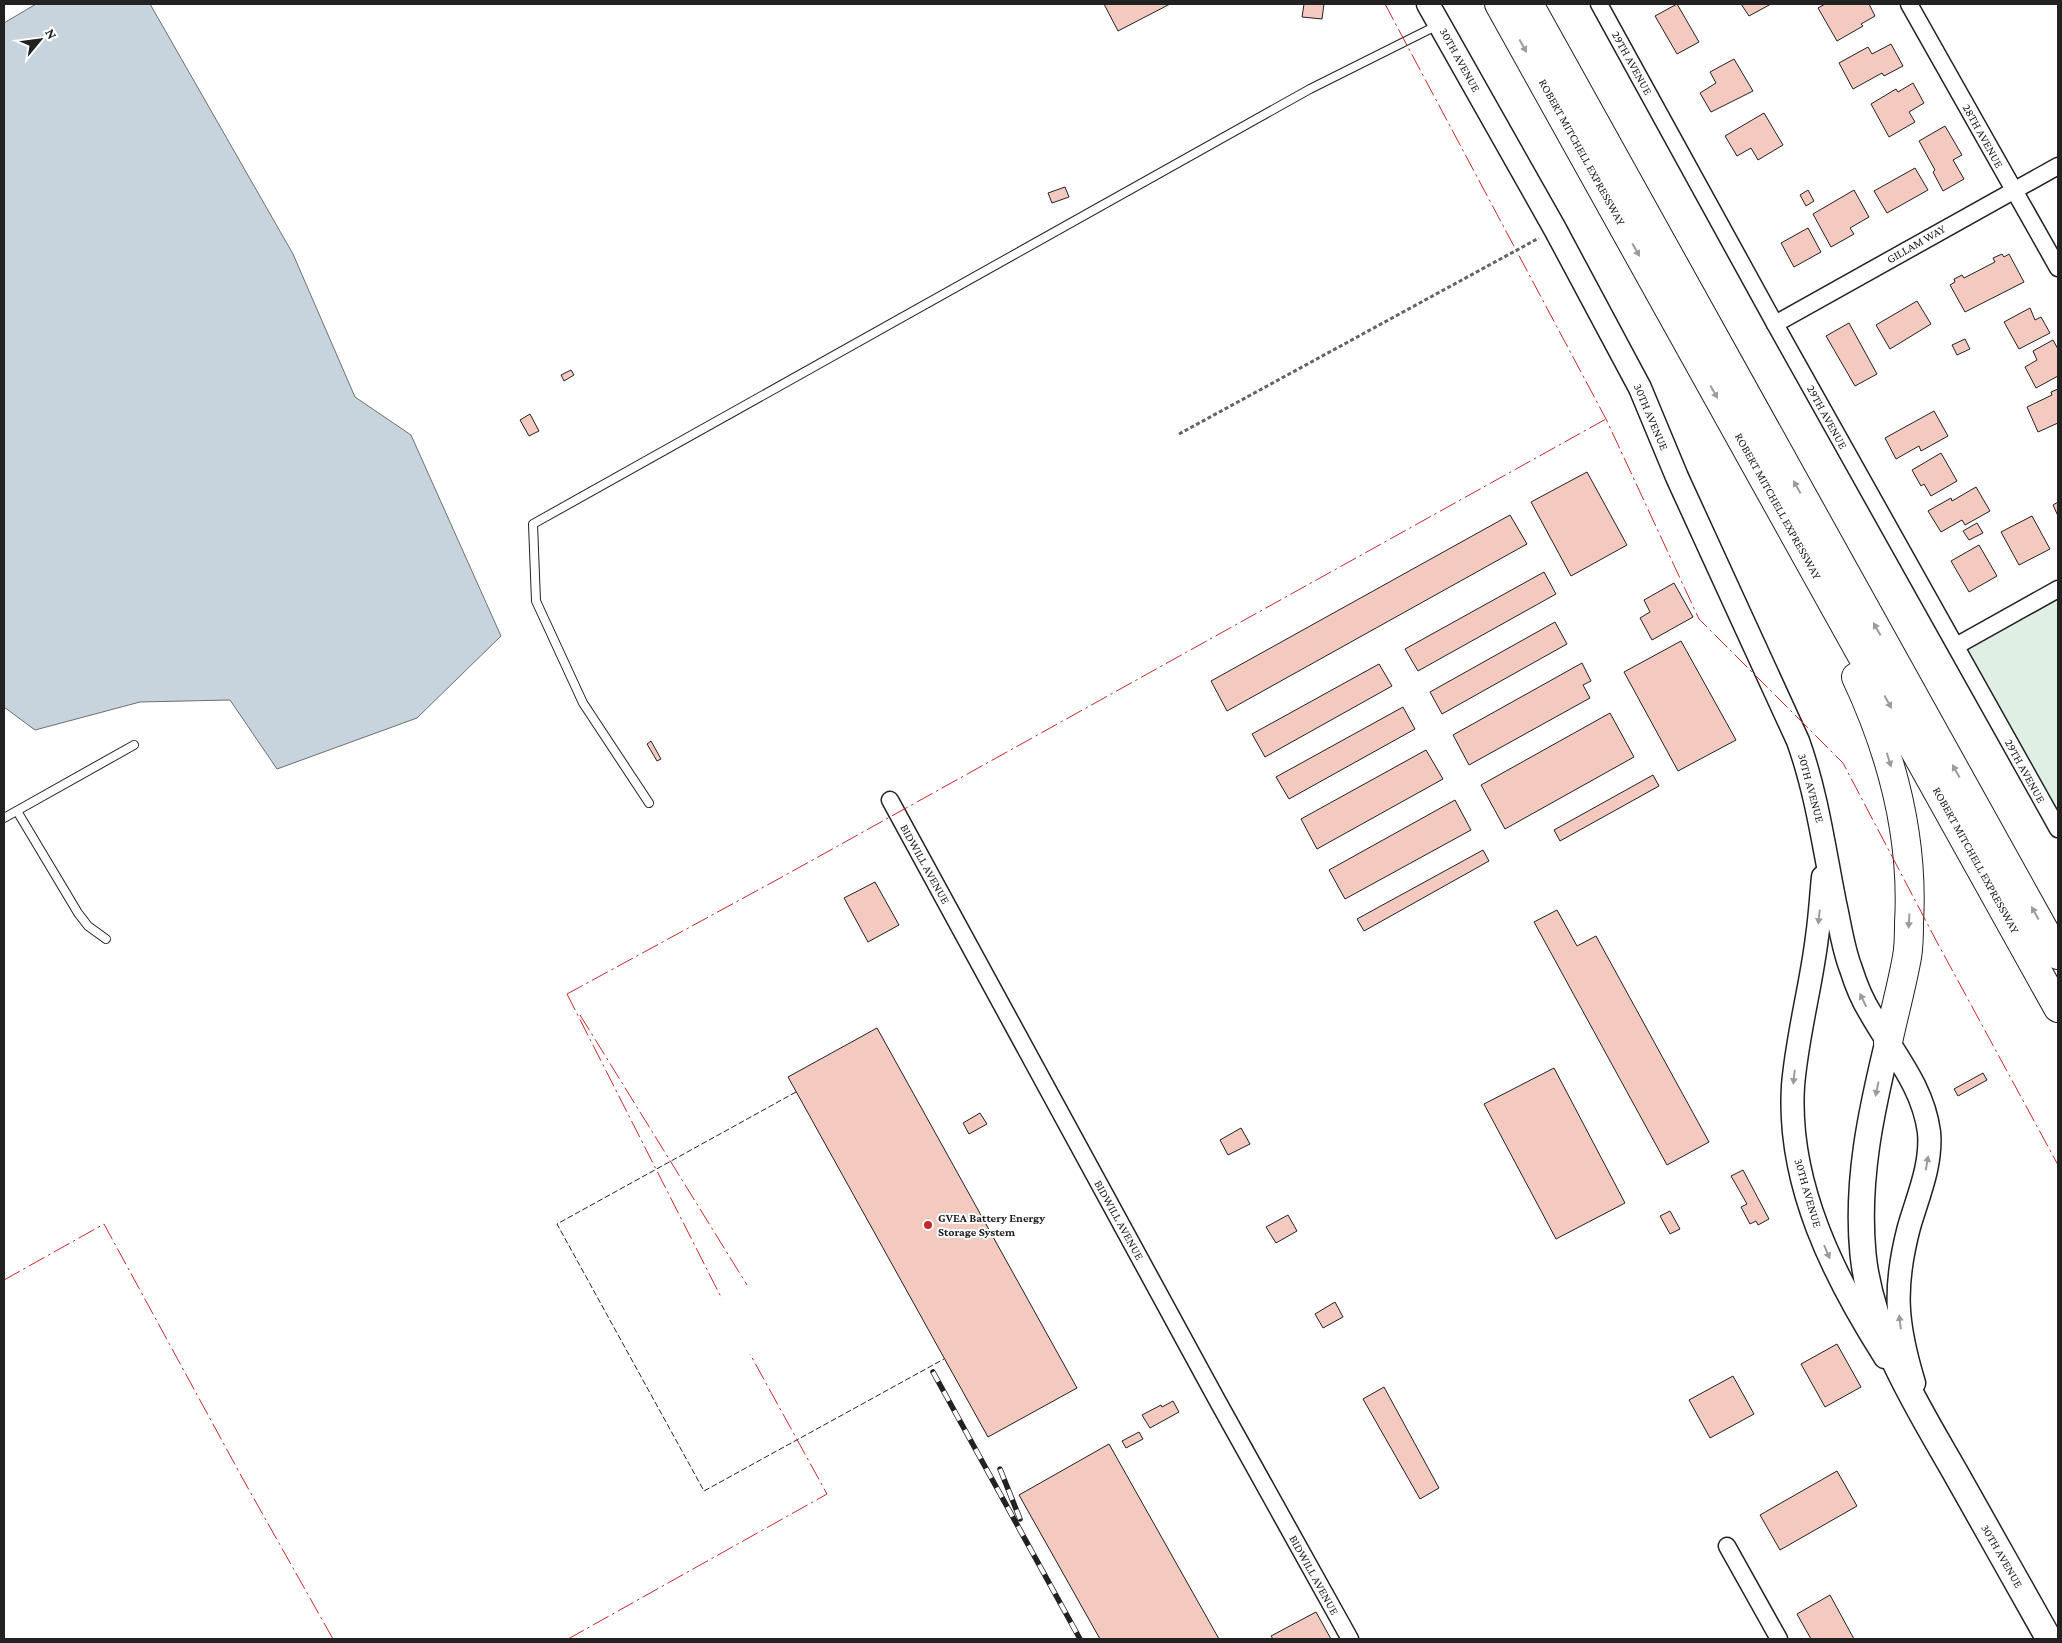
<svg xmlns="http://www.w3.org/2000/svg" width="2062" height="1643" font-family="'Crimson Pro',serif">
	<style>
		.green { fill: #e0efe3; stroke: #6f6f6f }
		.water { fill: #c7d3dd; stroke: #6f6f6f }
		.building { fill: #f3c9c0; stroke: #222 }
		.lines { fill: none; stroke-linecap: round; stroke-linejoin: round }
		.service-casing { stroke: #222; stroke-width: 10 }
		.minor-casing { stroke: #222; stroke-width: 19 }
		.secondary-casing { stroke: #222; stroke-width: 25 }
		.primary-casing { stroke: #222; stroke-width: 28 }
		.trunk-casing { stroke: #222; stroke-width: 30 }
		.path { stroke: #646464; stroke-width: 3; stroke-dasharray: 4 2.5; stroke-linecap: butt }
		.service { stroke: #fff; stroke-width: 8 }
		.minor { stroke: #fff; stroke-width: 16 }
		.secondary { stroke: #fff; stroke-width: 22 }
		.primary { stroke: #fff; stroke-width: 25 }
		.trunk { stroke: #fff; stroke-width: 28 }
		.rail-casing { stroke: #222; stroke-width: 5.5 }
		.rail { stroke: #fff; stroke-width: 4; stroke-dasharray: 11; stroke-linecap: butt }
		.fence { stroke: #222; stroke-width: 1; stroke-dasharray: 6 2.5; stroke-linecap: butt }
		.power { stroke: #c62828; stroke-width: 1; stroke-dasharray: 18 4 2.5 4; stroke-linecap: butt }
		.oneway { fill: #9c9c9c }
		.poi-dot { fill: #c62828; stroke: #fff; stroke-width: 2 }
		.labels { text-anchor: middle; stroke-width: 4; stroke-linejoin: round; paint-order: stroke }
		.street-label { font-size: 12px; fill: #222; stroke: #fff }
		.poi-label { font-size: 12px; font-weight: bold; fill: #222; stroke: #fff; text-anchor: start }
	</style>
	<rect width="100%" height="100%" fill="#fff"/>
	<path class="green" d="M 2058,589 L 2058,829 L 1956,646 Z"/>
	<path class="water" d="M 36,4 L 150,4 L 293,254 L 355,397 L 411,435 L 501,636 L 417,718 L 277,769 L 230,700 L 140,702 L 35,730 L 4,707 L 4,23 Z"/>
	<g class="building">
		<path d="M 1104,4 L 1170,4 L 1118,31 Z"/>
		<path d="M 1304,4 L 1324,4 L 1322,19 L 1302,17 Z"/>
		<path d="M 1677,4 L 1699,42 L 1677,54 L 1655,16 Z"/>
		<path d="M 1741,4 L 1771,4 L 1749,16 Z"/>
		<path d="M 1825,4 L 1869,4 L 1875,16 L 1861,24 L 1863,26 L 1837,41 L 1818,8 Z"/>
		<path d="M 1891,44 L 1903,66 L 1884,76 L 1882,73 L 1853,89 L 1839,63 L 1868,47 L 1872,54 Z"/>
		<path d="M 1734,59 L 1753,91 L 1711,112 L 1700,93 L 1716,83 L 1710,72 Z"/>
		<path d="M 1913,83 L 1924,103 L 1909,112 L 1915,122 L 1889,137 L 1871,104 L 1896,89 L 1898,92 Z"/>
		<path d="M 1764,113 L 1783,145 L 1758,160 L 1751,148 L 1737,156 L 1725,136 Z"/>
		<path d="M 1945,126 L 1962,155 L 1953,160 L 1964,179 L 1943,191 L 1933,172 L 1935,170 L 1919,141 Z"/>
		<path d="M 1915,168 L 1928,190 L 1887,213 L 1874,191 Z"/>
		<path d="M 1065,187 L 1069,197 L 1052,203 L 1048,193 Z"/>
		<path d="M 1808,190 L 1814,201 L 1806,206 L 1800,195 Z"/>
		<path d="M 1854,190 L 1869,217 L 1850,228 L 1854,234 L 1831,247 L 1813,214 Z"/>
		<path d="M 1808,228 L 1821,252 L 1794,267 L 1781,243 Z"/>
		<path d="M 2002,254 L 2004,257 L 2009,254 L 2024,282 L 1965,312 L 1950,285 L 1955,282 L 1954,279 L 1962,275 L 1964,278 L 1995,262 L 1993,258 Z"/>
		<path d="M 1917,301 L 1931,324 L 1890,349 L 1876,325 Z"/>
		<path d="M 2030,308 L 2035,320 L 2041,317 L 2050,333 L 2019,349 L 2004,322 Z"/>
		<path d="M 1849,323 L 1877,374 L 1855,386 L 1826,336 Z"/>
		<path d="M 1965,339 L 1970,349 L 1957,355 L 1952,345 Z"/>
		<path d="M 2053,340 L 2058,349 L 2058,376 L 2036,388 L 2025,367 L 2037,360 L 2033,351 Z"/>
		<path d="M 571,370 L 574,375 L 564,381 L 561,375 Z"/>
		<path d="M 2058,389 L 2058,423 L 2038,432 L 2027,407 L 2052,395 L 2051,392 Z"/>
		<path d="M 1934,411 L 1948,436 L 1921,451 L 1919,446 L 1896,459 L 1885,438 Z"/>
		<path d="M 530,414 L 539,431 L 529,436 L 520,420 Z"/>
		<path d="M 1941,453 L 1957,481 L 1931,496 L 1924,484 L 1921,486 L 1912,470 Z"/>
		<path d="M 1587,472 L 1627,545 L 1571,576 L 1531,502 Z"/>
		<path d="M 1976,487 L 1990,511 L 1965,525 L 1962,520 L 1941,532 L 1928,511 L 1951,498 L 1952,501 Z"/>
		<path d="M 2058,502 L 2058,516 L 2053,505 Z"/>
		<path d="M 1510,515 L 1527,544 L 1227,711 L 1211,681 Z"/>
		<path d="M 2032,516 L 2050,549 L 2019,565 L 2001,532 Z"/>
		<path d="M 1977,523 L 1983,533 L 1969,540 L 1963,531 Z"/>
		<path d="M 1979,545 L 1997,576 L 1969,592 L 1951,561 Z"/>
		<path d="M 1544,572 L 1556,594 L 1418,671 L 1405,649 Z"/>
		<path d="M 1674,583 L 1693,617 L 1652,640 L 1640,618 L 1650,612 L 1644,600 Z"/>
		<path d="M 1555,622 L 1567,644 L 1442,714 L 1430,692 Z"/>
		<path d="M 1681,641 L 1736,740 L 1678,771 L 1624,672 Z"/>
		<path d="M 1582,663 L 1591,681 L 1583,685 L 1590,698 L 1469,765 L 1453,735 Z"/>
		<path d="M 1379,664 L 1392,686 L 1265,757 L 1252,734 Z"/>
		<path d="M 1403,707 L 1415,729 L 1289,799 L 1276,777 Z"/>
		<path d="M 1610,713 L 1634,757 L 1505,829 L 1481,785 Z"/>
		<path d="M 651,741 L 661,759 L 657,761 L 647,744 Z"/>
		<path d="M 1426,750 L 1443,779 L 1317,849 L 1301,819 Z"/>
		<path d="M 1653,775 L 1659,786 L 1560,841 L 1554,830 Z"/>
		<path d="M 1455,800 L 1471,830 L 1345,899 L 1329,870 Z"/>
		<path d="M 1483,850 L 1489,861 L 1364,931 L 1357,919 Z"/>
		<path d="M 875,882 L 899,925 L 868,942 L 844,898 Z"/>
		<path d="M 1557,910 L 1577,946 L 1596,936 L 1709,1142 L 1667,1165 L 1534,922 Z"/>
		<path d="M 877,1028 L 1077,1388 L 988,1437 L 788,1077 Z"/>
		<path d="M 1554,1068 L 1625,1203 L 1556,1239 L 1484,1104 Z"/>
		<path d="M 1983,1073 L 1987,1080 L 1958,1096 L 1954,1089 Z"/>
		<path d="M 980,1113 L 987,1124 L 969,1134 L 963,1123 Z"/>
		<path d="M 1241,1128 L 1250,1144 L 1228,1155 L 1220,1140 Z"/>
		<path d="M 1743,1170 L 1769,1219 L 1758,1225 L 1756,1221 L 1750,1224 L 1741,1207 L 1747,1204 L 1731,1176 Z"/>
		<path d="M 1670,1211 L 1680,1229 L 1670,1234 L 1660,1216 Z"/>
		<path d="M 1288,1215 L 1297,1231 L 1276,1243 L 1266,1227 Z"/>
		<path d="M 1335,1302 L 1343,1317 L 1323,1328 L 1315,1314 Z"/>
		<path d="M 1837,1344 L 1861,1387 L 1825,1407 L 1801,1364 Z"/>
		<path d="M 1733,1376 L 1754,1414 L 1710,1438 L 1689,1400 Z"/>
		<path d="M 1384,1387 L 1439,1488 L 1420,1499 L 1363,1399 Z"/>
		<path d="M 1173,1401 L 1179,1412 L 1150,1428 L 1142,1415 L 1161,1405 L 1162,1407 Z"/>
		<path d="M 1139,1432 L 1143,1439 L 1126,1448 L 1122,1441 Z"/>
		<path d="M 1109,1444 L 1219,1639 L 1100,1639 L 1019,1495 Z"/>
		<path d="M 1837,1471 L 1857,1506 L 1780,1550 L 1760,1515 Z"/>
		<path d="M 1830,1595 L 1854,1639 L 1811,1639 L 1797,1614 Z"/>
		<path d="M 1316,1612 L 1331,1639 L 1273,1639 L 1271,1636 Z"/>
	</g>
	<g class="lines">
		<defs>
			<g id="service">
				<path d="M 649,803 L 583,703 L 536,601 L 533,524 L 1310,89 L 1438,25"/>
				<path d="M 17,811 L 78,913 L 88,926 L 106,939"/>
				<path d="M 4,818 L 134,745"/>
			</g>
			<g id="minor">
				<path d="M 1599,4 L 1775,324 L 2058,829"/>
				<path d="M 1909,4 L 2058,268"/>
				<path d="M 1775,324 L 2058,166"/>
				<path d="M 1956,646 L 2058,589"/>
				<path d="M 890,800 L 1217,1400 L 1350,1639"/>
				<path d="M 1727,1546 L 1779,1639"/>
			</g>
			<g id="secondary">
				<path d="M 1428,4 L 1555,229 L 1640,388 L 1677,477 L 1798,741 C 1817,794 1824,848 1835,903 C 1840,925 1843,949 1851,969 C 1856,985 1862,1000 1871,1014 C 1893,1053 1923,1086 1929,1132 C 1932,1165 1918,1196 1909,1227 C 1893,1288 1896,1324 1914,1383"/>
				<path d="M 1823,877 C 1821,897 1820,917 1817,937 C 1811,987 1797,1036 1793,1086 C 1787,1184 1834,1277 1885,1357"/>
			</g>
			<path id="primary" d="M 1888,1042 C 1871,1112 1856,1181 1863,1254 C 1871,1333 1916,1404 1955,1472 C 1986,1528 2018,1583 2049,1639"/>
			<g id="trunk">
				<path d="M 1499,4 L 2058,1008"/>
				<path d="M 1529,4 L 2058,955"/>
				<path d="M 1856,677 C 1892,754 1914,837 1909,923 C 1909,934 1909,946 1907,957 C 1902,985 1894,1014 1888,1042"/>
			</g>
		</defs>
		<use href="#service" class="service-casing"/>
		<use href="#minor" class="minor-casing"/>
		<use href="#secondary" class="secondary-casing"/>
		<use href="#primary" class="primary-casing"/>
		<use href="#trunk" class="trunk-casing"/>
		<path class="path" d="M 1179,434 L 1539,238"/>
		<use href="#service" class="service"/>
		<use href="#minor" class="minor"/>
		<use href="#secondary" class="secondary"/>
		<use href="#primary" class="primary"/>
		<use href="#trunk" class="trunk"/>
		<defs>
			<g id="rail">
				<path d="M 933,1372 L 1080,1639"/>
				<path d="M 1000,1469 L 1020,1519"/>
			</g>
		</defs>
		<use href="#rail" class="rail-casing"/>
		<use href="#rail" class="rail"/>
		<path class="fence" d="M 796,1092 L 557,1224 L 704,1491 L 944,1359"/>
		<g class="power">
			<path d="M 1385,4 L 1606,419 L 1699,619 L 1843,763 L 1938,944 L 2058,1165"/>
			<path d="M 567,994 L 782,877 L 1606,419"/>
			<path d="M 567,994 L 722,1299"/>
			<path d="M 580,1015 L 747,1285"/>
			<path d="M 4,1280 L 104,1224 L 244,1481 L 333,1639"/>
			<path d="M 568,1639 L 827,1494 L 750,1354"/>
		</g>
	</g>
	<defs><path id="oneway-solid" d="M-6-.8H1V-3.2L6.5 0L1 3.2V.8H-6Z" transform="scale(1.25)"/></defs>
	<g class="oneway">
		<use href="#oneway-solid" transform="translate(1523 46) rotate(61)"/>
		<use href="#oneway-solid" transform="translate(1636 250) rotate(61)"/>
		<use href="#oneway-solid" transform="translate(1714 392) rotate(61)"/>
		<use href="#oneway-solid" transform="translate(1797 487) rotate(-119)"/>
		<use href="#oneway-solid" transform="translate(1877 629) rotate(-119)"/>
		<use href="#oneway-solid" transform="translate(1888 702) rotate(61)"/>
		<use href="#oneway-solid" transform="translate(1889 760) rotate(73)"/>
		<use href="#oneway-solid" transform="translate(1956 771) rotate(-119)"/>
		<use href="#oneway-solid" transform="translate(2035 913) rotate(-119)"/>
		<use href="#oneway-solid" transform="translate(1819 917) rotate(96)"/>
		<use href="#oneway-solid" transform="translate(1909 921) rotate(93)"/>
		<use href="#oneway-solid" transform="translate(1863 1000) rotate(-116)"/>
		<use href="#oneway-solid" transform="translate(1794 1077) rotate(96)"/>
		<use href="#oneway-solid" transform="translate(1877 1089) rotate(102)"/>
		<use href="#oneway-solid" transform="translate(1927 1163) rotate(-80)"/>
		<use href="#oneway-solid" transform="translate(1827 1252) rotate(67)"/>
		<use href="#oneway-solid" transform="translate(1900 1322) rotate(-97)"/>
	</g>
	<circle class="poi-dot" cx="928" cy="1225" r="5"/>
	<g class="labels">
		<g class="street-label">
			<text transform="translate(1460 60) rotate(61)" y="4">30TH AVENUE</text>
			<text transform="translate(1632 63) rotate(61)" y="4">29TH AVENUE</text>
			<text transform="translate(1983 136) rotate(61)" y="4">28TH AVENUE</text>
			<text transform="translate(1582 152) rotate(61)" y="4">ROBERT MITCHELL EXPRESSWAY</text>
			<text transform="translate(1916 244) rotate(-30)" y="4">GILLAM WAY</text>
			<text transform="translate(1651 417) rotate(67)" y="4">30TH AVENUE</text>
			<text transform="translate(1827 417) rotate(61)" y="4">29TH AVENUE</text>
			<text transform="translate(1778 506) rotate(61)" y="4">ROBERT MITCHELL EXPRESSWAY</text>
			<text transform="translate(2025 771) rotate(61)" y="4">29TH AVENUE</text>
			<text transform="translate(1811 788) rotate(75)" y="4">30TH AVENUE</text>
			<text transform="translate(1976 860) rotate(61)" y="4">ROBERT MITCHELL EXPRESSWAY</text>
			<text transform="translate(925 864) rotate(61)" y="4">BIDWILL AVENUE</text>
			<text transform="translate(1808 1193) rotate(74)" y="4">30TH AVENUE</text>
			<text transform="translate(1119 1220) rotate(61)" y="4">BIDWILL AVENUE</text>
			<text transform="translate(2002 1556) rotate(60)" y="4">30TH AVENUE</text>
			<text transform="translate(1314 1575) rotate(61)" y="4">BIDWILL AVENUE</text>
		</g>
		<g class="poi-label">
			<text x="938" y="1222">GVEA Battery Energy<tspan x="938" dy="14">Storage System</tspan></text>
		</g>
	</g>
	<rect width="2062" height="1643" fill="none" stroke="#222222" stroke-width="10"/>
	<g transform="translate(40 40) rotate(61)" stroke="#ffffff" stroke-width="4" paint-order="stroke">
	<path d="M0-4L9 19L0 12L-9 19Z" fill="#222222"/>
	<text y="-8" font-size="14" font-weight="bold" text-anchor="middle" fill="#222222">N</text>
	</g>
</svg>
